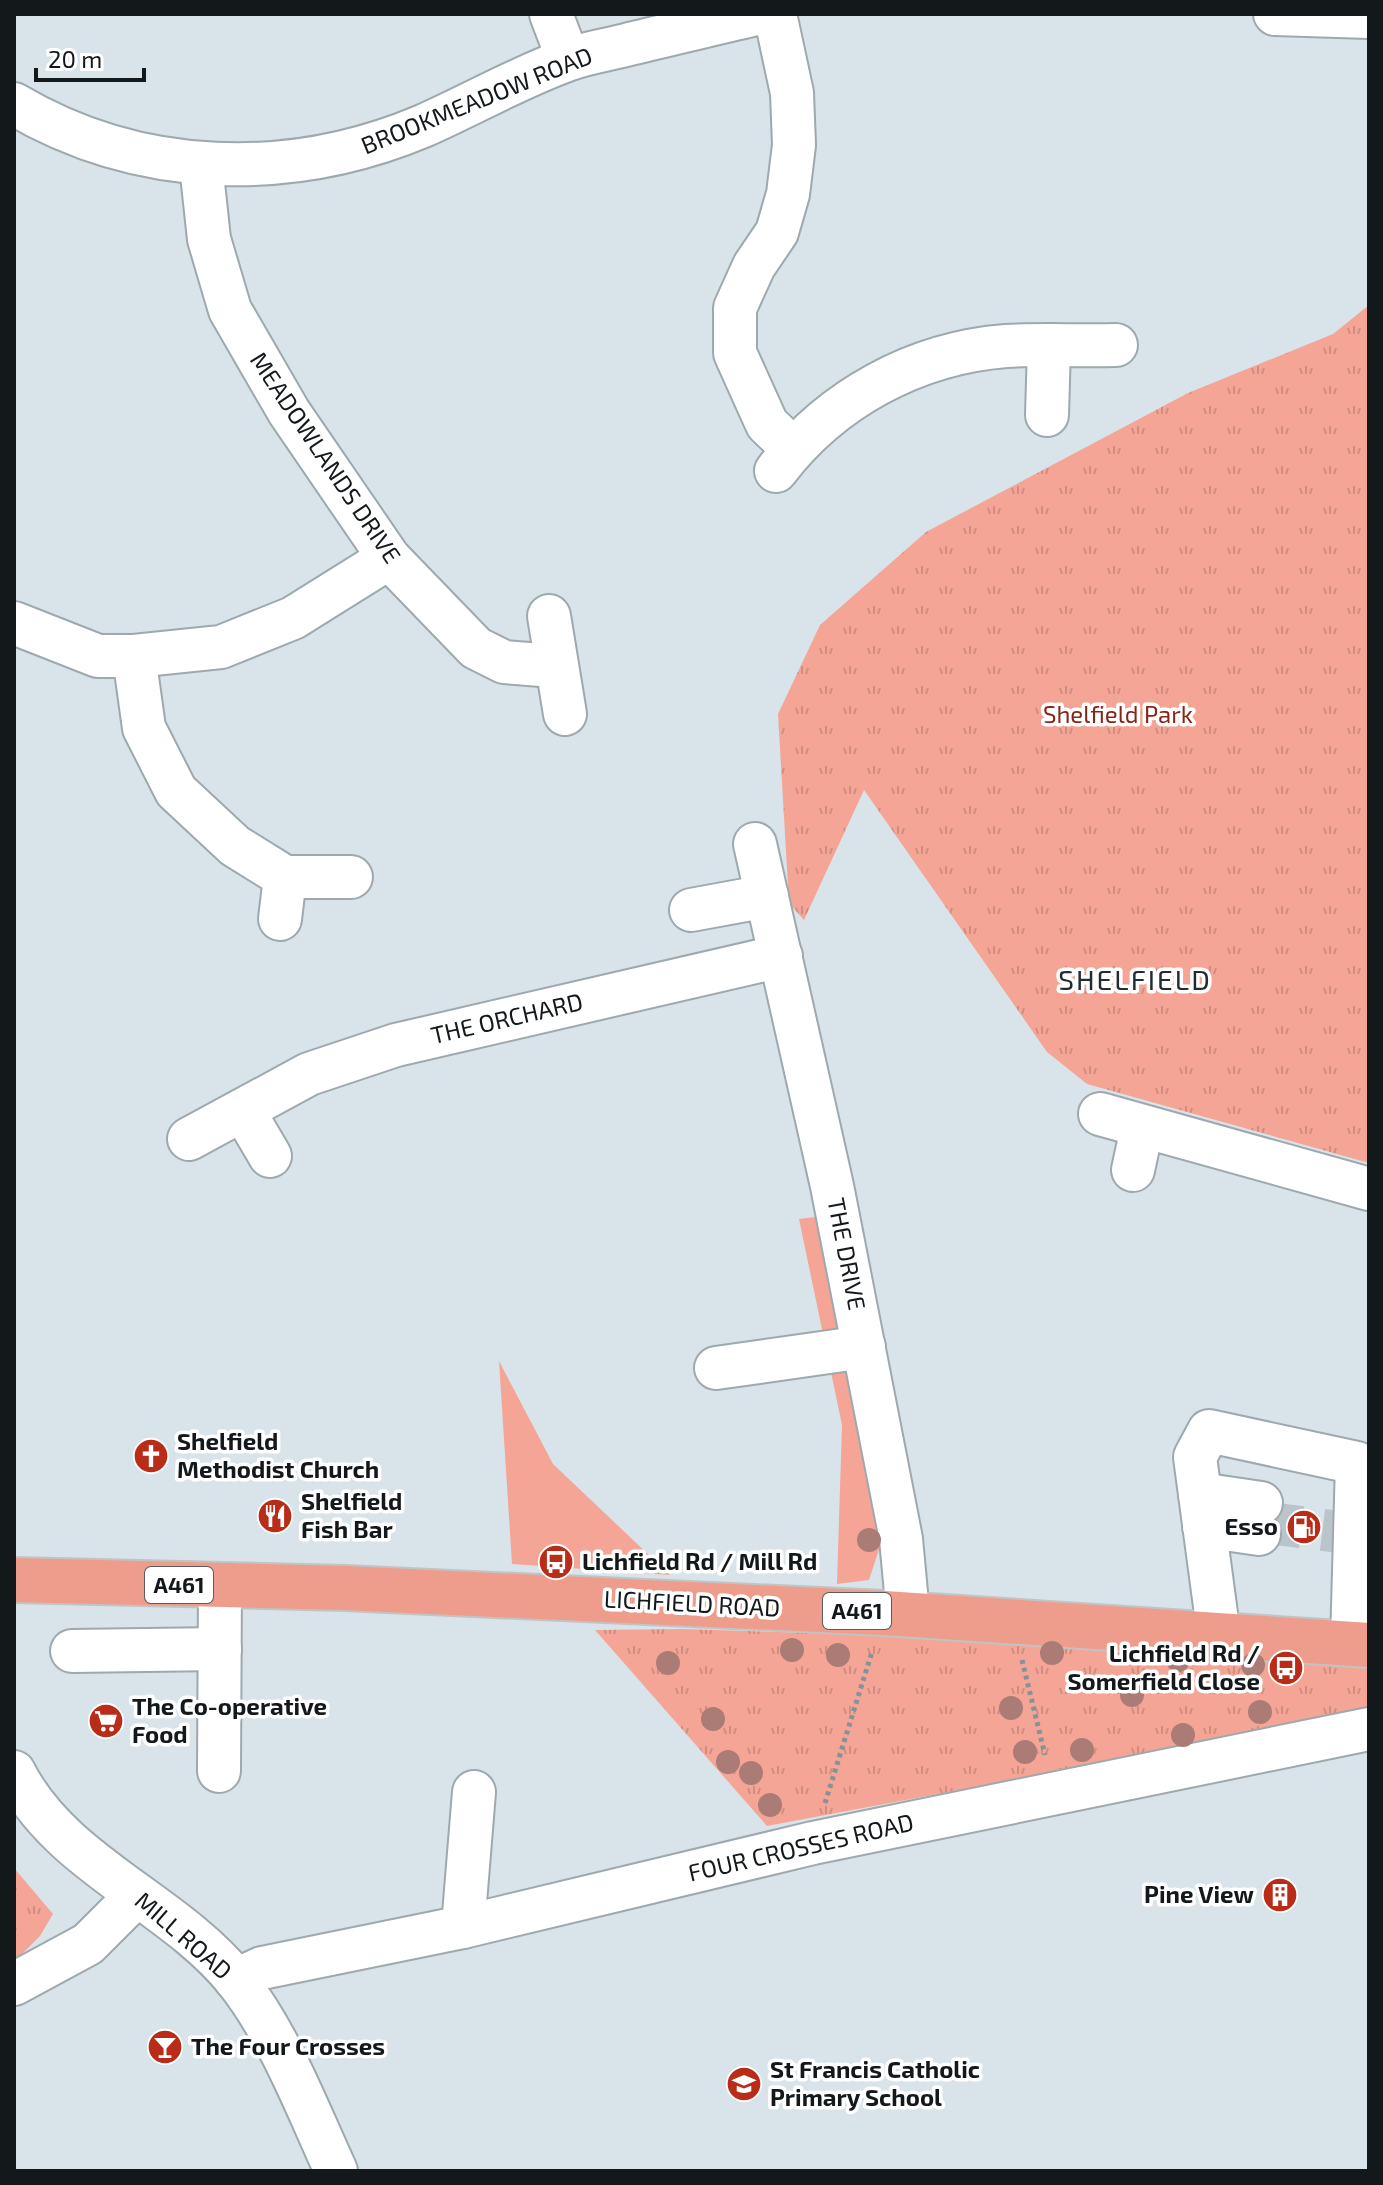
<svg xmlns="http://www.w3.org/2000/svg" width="1383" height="2185" font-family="'Exo 2',sans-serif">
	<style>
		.green { fill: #f4a595 }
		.park { fill: url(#park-tufts) }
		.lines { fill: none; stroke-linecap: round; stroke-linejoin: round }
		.minor-tunnel { stroke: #bac5cb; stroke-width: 42; stroke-dasharray: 42 21; stroke-linecap: butt }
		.minor-casing { stroke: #9ea9ae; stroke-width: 46 }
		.highway-casing { stroke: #c2c3c3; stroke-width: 48 }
		.path { stroke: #889195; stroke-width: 5; stroke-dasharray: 4 4; stroke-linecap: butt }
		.minor { stroke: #fff; stroke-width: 42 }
		.highway { stroke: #ee9d8d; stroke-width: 44 }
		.tree { fill: #ab7b76 }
		.labels { text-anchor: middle; stroke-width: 7; stroke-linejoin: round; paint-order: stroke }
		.shield { fill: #fff; stroke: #5a5d5f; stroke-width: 2 }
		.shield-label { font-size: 22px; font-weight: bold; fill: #13181a }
		.street-label { font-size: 24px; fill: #13181a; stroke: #fff }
		.park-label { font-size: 24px; fill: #872517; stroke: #fff }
		.poi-label { font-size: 24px; font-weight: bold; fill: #13181a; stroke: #fff; text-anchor: start }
		.quarter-label { font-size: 28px; letter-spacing: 2px; fill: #232c30; stroke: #fff }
	</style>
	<defs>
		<pattern id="park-tufts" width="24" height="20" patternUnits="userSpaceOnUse" patternTransform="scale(2)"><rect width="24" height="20" fill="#f4a595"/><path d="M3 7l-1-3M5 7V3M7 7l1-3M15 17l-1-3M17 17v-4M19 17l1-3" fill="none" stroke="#d08d80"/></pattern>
	</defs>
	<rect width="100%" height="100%" fill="#d8e4ea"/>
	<g class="green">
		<path d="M 823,1216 L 884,1534 L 869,1580 L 837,1584 L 842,1425 L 799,1219 Z"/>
		<path d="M 499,1361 L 553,1464 L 670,1575 L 512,1564 Z"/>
	</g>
	<g class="park">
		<path d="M 1369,305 L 1369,1163 L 1087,1084 L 1047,1052 L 864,790 L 804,920 L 789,903 L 778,714 L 820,625 L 926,532 L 1188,393 L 1333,334 Z"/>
		<path d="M 682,1629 L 1369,1650 L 1369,1713 L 767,1826 L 595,1630 Z"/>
		<path d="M 14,1868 L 53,1914 L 40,1936 L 14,1962 Z"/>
	</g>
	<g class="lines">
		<path class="minor-tunnel" d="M 1260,1522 L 1348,1533"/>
		<defs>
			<g id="minor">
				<path d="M 551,14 L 568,59"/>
				<path d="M 775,14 L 792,93 L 794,145 L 788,194 L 777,232 L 754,266 L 735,308 L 735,353 L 767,424 L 793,449"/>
				<path d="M 1275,14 L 1369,17"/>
				<path d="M 14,104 C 139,178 290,182 423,126 C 471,105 517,78 567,60 C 585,53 606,50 626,45 C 669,35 712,24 756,14"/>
				<path d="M 201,165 L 209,239 L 230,310 L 289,412 L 389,558 L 476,648 L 504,662 L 554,666"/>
				<path d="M 1047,415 L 1049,347"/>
				<path d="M 776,471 C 831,399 915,353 1006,346 C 1042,344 1079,346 1116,345"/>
				<path d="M 549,616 L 565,714"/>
				<path d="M 14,623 L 98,656 L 134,656 L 221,647 L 293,618 L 389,558"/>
				<path d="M 134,656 L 144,728 L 176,791 L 235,846 L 285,877 L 351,877"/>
				<path d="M 755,844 L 832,1186 L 901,1539 L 908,1614"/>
				<path d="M 691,910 L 767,896"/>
				<path d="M 280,919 L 285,877"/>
				<path d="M 243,1110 L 270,1156"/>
				<path d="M 1100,1114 L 1369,1189"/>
				<path d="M 189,1139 L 309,1074 L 396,1045 L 781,956"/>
				<path d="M 1133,1170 L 1142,1128"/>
				<path d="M 716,1368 L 864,1347"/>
				<path d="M 1200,1494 L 1261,1503"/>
				<path d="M 1204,1526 L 1259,1534"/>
				<path d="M 1219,1636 L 1195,1457 L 1209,1431 L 1357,1463 L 1352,1643"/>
				<path d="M 72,1651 L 220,1649"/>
				<path d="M 219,1771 L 220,1586"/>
				<path d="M 14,1772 C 61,1865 174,1902 237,1981 C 280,2036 307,2108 336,2171"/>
				<path d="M 463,1927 L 474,1792"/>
				<path d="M 236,1980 L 262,1968 L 463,1927 L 813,1843 L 1369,1729"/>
				<path d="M 14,1984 L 88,1944 L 137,1895"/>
			</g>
			<path id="highway" d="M 14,1580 L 345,1588 L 884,1613 L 1369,1645"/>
		</defs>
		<use href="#minor" class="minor-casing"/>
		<use href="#highway" class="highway-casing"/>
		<g class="path">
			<path d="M 1022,1660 L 1045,1755"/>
			<path d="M 825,1803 L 872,1652"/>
		</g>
		<use href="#minor" class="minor"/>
		<use href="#highway" class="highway"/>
	</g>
	<g class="tree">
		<circle cx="869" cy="1540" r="12"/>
		<circle cx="792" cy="1650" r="12"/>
		<circle cx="1052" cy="1653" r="12"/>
		<circle cx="838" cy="1655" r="12"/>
		<circle cx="1178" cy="1660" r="12"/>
		<circle cx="668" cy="1663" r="12"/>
		<circle cx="1253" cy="1665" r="12"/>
		<circle cx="1132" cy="1695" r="12"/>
		<circle cx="1011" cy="1708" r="12"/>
		<circle cx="1260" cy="1712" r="12"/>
		<circle cx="713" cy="1719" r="12"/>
		<circle cx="1183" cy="1735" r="12"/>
		<circle cx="1082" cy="1750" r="12"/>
		<circle cx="1025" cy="1752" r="12"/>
		<circle cx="728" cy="1762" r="12"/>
		<circle cx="751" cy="1773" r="12"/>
		<circle cx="770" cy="1805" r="12"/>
	</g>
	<defs>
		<symbol id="church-disc" viewBox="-11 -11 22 22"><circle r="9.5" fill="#b92c18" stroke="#fff"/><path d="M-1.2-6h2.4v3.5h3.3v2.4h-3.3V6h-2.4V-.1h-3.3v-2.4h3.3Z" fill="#fff"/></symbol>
		<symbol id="restaurant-disc" viewBox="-11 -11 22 22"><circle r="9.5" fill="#b92c18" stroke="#fff"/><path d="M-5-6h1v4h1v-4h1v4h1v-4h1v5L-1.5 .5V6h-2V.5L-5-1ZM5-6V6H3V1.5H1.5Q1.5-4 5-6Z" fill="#fff"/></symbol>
		<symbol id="fuel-disc" viewBox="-11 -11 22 22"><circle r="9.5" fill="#b92c18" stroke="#fff"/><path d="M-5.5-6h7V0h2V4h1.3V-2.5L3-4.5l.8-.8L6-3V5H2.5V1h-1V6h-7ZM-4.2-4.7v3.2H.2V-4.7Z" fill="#fff"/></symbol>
		<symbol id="bus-disc" viewBox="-11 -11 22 22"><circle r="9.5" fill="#b92c18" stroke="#fff"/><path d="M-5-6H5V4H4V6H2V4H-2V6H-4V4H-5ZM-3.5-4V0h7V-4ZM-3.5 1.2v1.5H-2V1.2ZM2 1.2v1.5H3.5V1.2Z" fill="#fff"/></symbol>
		<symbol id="supermarket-disc" viewBox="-11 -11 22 22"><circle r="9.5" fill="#b92c18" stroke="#fff"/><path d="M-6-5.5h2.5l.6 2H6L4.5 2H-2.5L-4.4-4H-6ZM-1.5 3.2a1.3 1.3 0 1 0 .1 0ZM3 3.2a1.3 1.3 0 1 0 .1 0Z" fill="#fff"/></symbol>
		<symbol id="building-disc" viewBox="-11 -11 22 22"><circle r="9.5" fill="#b92c18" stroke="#fff"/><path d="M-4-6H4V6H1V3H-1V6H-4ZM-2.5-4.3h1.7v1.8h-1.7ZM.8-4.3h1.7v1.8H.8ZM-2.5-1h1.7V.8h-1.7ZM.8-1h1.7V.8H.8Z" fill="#fff"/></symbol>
		<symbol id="bar-disc" viewBox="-11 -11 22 22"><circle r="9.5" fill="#b92c18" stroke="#fff"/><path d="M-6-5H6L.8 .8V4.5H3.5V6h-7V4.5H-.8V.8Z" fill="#fff"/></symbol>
		<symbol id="school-disc" viewBox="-11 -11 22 22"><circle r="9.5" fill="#b92c18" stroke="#fff"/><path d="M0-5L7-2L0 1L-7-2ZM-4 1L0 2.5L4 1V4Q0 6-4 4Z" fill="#fff"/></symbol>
	</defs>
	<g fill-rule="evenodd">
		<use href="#church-disc" x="131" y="1436" width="40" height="40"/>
		<use href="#restaurant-disc" x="255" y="1496" width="40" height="40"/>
		<use href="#fuel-disc" x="1284" y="1507" width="40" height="40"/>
		<use href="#bus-disc" x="536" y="1542" width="40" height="40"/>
		<use href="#bus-disc" x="1266" y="1648" width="40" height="40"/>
		<use href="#supermarket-disc" x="86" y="1701" width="40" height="40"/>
		<use href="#building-disc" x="1260" y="1875" width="40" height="40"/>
		<use href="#bar-disc" x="145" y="2027" width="40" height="40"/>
		<use href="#school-disc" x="724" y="2064" width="40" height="40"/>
	</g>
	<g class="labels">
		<g class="shield">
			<rect x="145" y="1567" width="68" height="36" rx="6"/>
			<rect x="823" y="1593" width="68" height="36" rx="6"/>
		</g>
		<g class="shield-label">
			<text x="179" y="1593">A461</text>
			<text x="857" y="1619">A461</text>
		</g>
		<g class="street-label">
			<text transform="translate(477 101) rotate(-22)" y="8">BROOKMEADOW ROAD</text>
			<text transform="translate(325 458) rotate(56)" y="8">MEADOWLANDS DRIVE</text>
			<text transform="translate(507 1019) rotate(-13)" y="8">THE ORCHARD</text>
			<text transform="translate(846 1254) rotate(79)" y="8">THE DRIVE</text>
			<text transform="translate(692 1604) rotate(3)" y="8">LICHFIELD ROAD</text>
			<text transform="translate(801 1848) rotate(-13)" y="8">FOUR CROSSES ROAD</text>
			<text transform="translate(183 1936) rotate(41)" y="8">MILL ROAD</text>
		</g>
		<g class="park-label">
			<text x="1118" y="723">Shelfield Park</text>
		</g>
		<g class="poi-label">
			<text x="177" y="1450">Shelfield<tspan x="177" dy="28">Methodist Church</tspan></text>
			<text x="301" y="1510">Shelfield<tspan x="301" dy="28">Fish Bar</tspan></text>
			<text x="1278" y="1535" text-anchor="end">Esso</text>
			<text x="582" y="1570">Lichfield Rd / Mill Rd</text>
			<text x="1260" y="1662" text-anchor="end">Lichfield Rd /<tspan x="1260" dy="28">Somerfield Close</tspan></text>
			<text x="132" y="1715">The Co-operative<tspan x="132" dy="28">Food</tspan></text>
			<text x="1254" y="1903" text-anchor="end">Pine View</text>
			<text x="191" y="2055">The Four Crosses</text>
			<text x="770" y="2078">St Francis Catholic<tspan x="770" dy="28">Primary School</tspan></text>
		</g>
		<g class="quarter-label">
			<text x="1135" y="990">SHELFIELD</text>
		</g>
	</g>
	<rect width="1383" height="2185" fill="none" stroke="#13181a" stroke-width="32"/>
	<path d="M36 68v12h108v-12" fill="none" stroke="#13181a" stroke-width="4"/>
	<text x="48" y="68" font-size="24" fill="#13181a" stroke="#ffffff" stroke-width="6" paint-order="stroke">20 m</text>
</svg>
